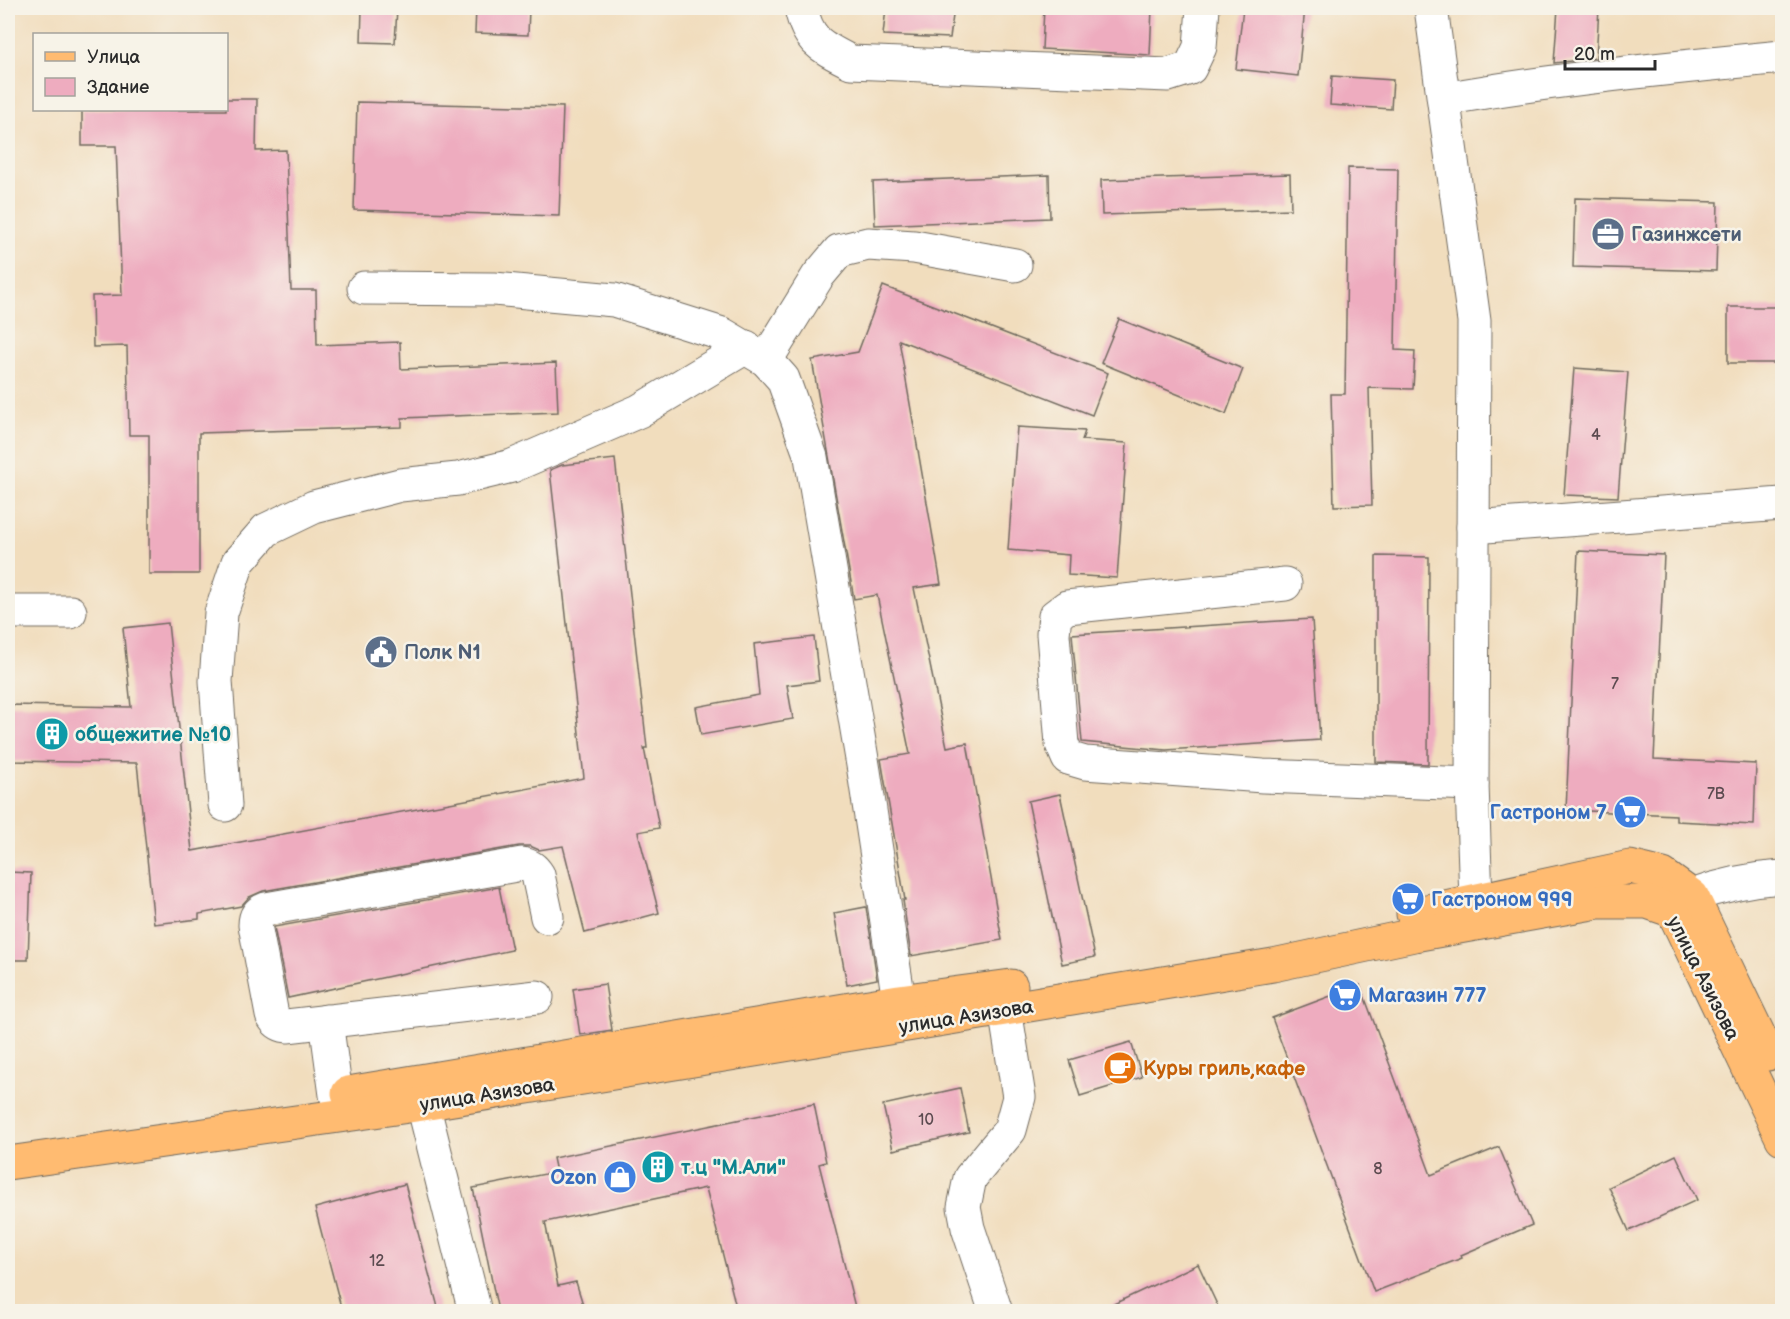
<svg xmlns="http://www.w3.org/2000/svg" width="1790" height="1319" font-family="'Balsamiq Sans',sans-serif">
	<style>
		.building { fill: #eeacbf }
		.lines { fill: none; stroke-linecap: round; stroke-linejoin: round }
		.minor-casing { stroke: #70695e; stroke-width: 35 }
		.major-casing { stroke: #70695e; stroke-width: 35 }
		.minor { stroke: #fff; stroke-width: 33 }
		.major { stroke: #ffbb71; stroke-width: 33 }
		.labels { text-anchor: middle; stroke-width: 5; stroke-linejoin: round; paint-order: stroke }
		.number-label { font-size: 16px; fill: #5c4b50 }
		.service-label { font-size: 20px; font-weight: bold; fill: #4e5e75; stroke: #f7f3e8; text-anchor: start }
		.culture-label { font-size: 20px; font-weight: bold; fill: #0d838f; stroke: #f7f3e8; text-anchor: start }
		.shop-label { font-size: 20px; font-weight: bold; fill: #366cbe; stroke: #f7f3e8; text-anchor: end }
		.street-label { font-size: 20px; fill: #2b2b2b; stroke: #f7f3e8 }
		.food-label { font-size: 20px; font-weight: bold; fill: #c56008; stroke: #f7f3e8; text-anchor: start }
	</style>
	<rect width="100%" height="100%" fill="#f7f3e8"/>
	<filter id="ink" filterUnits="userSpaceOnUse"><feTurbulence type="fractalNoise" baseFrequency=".0167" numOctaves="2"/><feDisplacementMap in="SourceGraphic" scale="12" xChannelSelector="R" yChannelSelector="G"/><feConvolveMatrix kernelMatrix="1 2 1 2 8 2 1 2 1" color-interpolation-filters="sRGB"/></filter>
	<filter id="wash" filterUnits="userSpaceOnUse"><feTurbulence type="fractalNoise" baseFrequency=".008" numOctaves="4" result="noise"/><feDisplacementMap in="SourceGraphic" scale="24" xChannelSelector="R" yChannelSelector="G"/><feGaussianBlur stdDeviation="1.35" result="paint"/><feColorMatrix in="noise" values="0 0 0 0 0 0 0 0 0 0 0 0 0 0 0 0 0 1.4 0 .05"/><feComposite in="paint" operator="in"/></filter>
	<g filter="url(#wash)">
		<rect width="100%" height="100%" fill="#f1ddbd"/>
		<g id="blocks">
			<g class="building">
				<path d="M 362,8 L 397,8 L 395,43 L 361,42 Z"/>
				<path d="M 476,8 L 529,8 L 528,35 L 475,33 Z"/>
				<path d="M 886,8 L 954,8 L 950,38 L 883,35 Z"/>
				<path d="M 1044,8 L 1152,8 L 1150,55 L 1042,49 Z"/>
				<path d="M 1243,8 L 1305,8 L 1298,76 L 1236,69 Z"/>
				<path d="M 1558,8 L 1599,8 L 1596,58 L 1554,63 Z"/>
				<path d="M 1332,76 L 1393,80 L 1391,109 L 1330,105 Z"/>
				<path d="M 226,99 L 257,99 L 256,151 L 286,150 L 291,290 L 316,290 L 317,345 L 400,342 L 401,369 L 556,363 L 558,412 L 402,418 L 402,427 L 199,433 L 199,574 L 149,574 L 149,435 L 129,435 L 127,346 L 93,347 L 92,296 L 122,295 L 116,146 L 82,146 L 82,110 L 226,110 Z"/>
				<path d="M 357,102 L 563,107 L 559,216 L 354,210 Z"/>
				<path d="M 1348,168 L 1398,169 L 1395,350 L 1415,351 L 1413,389 L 1369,388 L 1372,505 L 1334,506 L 1331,394 L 1345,394 Z"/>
				<path d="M 1290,174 L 1291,209 L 1102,215 L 1101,180 Z"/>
				<path d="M 1049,175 L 1050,218 L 875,225 L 873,182 Z"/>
				<path d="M 1575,198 L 1718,202 L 1716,271 L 1573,267 Z"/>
				<path d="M 883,286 L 1108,373 L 1092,415 L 899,340 L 941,584 L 914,588 L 947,747 L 967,743 L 1002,940 L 911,956 L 903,900 L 905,900 L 881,759 L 910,754 L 877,595 L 854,599 L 812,360 L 858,352 Z"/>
				<rect x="1728" y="307" width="54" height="56"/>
				<path d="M 1119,319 L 1243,369 L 1226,414 L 1101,363 Z"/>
				<path d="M 1574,368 L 1628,372 L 1618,497 L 1564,495 Z"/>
				<path d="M 1017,427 L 1085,431 L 1082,440 L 1127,443 L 1117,578 L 1068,575 L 1069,555 L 1008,550 Z"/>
				<path d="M 615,459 L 647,748 L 644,748 L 659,828 L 638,832 L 659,913 L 585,933 L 563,846 L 539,850 L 530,846 L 519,846 L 263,891 L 249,897 L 241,906 L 199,914 L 199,919 L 154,924 L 137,763 L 8,761 L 8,705 L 131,707 L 123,628 L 168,623 L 192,851 L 584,778 L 550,470 L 562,465 Z"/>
				<path d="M 1578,551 L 1664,555 L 1654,759 L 1756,764 L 1754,825 L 1676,821 L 1676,815 L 1566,810 Z"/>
				<path d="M 1376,556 L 1429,557 L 1428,764 L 1376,762 Z"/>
				<path d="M 1312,619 L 1320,740 L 1166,750 L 1082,742 L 1072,634 Z"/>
				<path d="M 814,637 L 819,681 L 787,685 L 793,719 L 701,735 L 696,707 L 759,695 L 754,644 Z"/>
				<path d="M 1060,794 L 1095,957 L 1062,964 L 1028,801 Z"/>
				<path d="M 8,872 L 31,873 L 28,960 L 8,960 Z"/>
				<path d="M 499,887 L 512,950 L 288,998 L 274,927 Z"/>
				<path d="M 866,907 L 877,979 L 847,985 L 834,913 Z"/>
				<path d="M 605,984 L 612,1030 L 580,1035 L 573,989 Z"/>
				<path d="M 1360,985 L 1431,1175 L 1499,1147 L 1532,1225 L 1461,1255 L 1462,1258 L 1374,1292 L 1272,1018 Z"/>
				<path d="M 1131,1042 L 1142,1077 L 1080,1096 L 1069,1060 Z"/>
				<path d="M 960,1088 L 969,1132 L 893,1150 L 883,1105 Z"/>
				<path d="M 814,1104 L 826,1162 L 819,1164 L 856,1311 L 737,1311 L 706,1188 L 545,1222 L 558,1286 L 576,1282 L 585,1311 L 498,1311 L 473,1188 L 556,1172 L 553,1158 Z"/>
				<path d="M 1676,1155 L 1697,1200 L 1629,1231 L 1609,1187 Z"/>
				<path d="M 405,1184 L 439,1311 L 342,1311 L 315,1208 Z"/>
				<path d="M 1198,1264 L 1220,1311 L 1099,1311 Z"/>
			</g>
		</g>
	</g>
	<g filter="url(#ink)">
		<use href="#blocks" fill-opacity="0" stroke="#70695e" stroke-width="1.5"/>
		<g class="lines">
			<defs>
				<g id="minor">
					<path d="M 801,8 C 808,42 822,47 851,62 L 1168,75 L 1190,68 L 1200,47 L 1203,8"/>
					<path d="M 1431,8 L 1474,321 L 1472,784 L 1476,900"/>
					<path d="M 1444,99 C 1556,79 1669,68 1782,57"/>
					<path d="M 364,288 L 494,289 L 614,300 L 722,334 L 766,360 L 783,379 L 811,457 L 864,771 L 899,1001"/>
					<path d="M 766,360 L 818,276 L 839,251 L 868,244 L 914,247 L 1015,265"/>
					<path d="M 1473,527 L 1782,504"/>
					<path d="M 1285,584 L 1067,607 L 1055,616 L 1053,634 L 1062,744 L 1068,758 L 1085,763 L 1263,776 L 1472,784"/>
					<path d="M 8,612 L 70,612"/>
					<path d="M 225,805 L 216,681 L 221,613 L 238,562 L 266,530 L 314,507 L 400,485 L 458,479 L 512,466 L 639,411 L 746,347"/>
					<path d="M 1692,896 C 1722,885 1751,879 1782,877"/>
					<path d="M 537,997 L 287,1026 C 279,1025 276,1022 272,1015 L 255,925 C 255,916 258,912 266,909 L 522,864 C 530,865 534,868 538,875 L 547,917"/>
					<path d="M 326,1021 L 336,1095"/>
					<path d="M 423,1104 L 475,1312"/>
					<path d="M 996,1312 L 968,1228 L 964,1207 L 970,1178 L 1010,1130 L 1019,1097 L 1005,1009"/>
				</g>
				<g id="major">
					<path d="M 1413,914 L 1630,867 L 1663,875 L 1692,896 L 1768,1054"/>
					<path d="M 348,1093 L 899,1001 L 1011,986"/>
					<path d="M 8,1163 L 423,1104 L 1005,1009 L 1273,965 L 1414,935 L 1598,902 L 1647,902 L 1673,911 L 1782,1138"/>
				</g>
			</defs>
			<use href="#minor" class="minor-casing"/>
			<use href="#major" class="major-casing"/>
			<use href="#minor" class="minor"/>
			<use href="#major" class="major"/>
		</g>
	</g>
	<defs>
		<symbol id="office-disc" viewBox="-11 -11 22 22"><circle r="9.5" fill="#5c6f8a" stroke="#f7f3e8"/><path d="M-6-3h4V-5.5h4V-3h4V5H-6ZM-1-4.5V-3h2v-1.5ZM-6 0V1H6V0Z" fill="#fff"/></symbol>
		<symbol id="civic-disc" viewBox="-11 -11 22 22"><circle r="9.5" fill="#5c6f8a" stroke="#f7f3e8"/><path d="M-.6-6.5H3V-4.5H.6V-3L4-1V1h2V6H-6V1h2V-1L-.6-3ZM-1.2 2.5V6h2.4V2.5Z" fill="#fff"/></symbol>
		<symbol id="building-disc" viewBox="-11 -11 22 22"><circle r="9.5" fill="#0f9aa8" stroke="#f7f3e8"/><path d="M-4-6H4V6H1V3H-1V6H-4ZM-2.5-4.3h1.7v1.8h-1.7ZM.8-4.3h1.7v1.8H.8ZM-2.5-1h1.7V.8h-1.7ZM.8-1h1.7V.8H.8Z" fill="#fff"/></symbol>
		<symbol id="supermarket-disc" viewBox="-11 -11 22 22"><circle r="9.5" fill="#3f7fe0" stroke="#f7f3e8"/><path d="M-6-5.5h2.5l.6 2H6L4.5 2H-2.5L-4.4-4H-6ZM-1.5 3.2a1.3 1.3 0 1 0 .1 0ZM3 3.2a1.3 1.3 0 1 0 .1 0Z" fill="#fff"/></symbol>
		<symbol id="cafe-disc" viewBox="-11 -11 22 22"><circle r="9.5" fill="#e8710a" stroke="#f7f3e8"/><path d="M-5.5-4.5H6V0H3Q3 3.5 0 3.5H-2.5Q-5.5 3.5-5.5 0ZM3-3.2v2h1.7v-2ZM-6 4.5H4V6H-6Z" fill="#fff"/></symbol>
		<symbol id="shop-disc" viewBox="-11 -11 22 22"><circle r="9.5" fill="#3f7fe0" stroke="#f7f3e8"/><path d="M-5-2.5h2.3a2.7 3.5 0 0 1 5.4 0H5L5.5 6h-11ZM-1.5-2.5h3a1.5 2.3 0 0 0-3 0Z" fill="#fff"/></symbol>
	</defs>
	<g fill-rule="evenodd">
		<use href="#office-disc" x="1589" y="215" width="38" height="38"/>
		<use href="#civic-disc" x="362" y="633" width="38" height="38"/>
		<use href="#building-disc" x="33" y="715" width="38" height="38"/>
		<use href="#supermarket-disc" x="1611" y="793" width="38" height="38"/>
		<use href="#supermarket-disc" x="1389" y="880" width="38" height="38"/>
		<use href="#supermarket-disc" x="1326" y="976" width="38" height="38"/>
		<use href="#cafe-disc" x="1101" y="1049" width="38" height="38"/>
		<use href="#building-disc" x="639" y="1148" width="38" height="38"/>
		<use href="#shop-disc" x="601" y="1158" width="38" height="38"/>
	</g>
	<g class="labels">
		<g class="number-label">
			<text x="1596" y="440">4</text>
			<text x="1615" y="689">7</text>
			<text x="1716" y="799">7В</text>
			<text x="926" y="1125">10</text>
			<text x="1378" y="1174">8</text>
			<text x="377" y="1266">12</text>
		</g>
		<g class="service-label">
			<text x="1631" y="241">Газинжсети</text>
			<text x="404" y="659">Полк N1</text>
		</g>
		<g class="culture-label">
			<text x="75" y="741">общежитие №10</text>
			<text x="681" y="1174">т.ц "М.Али"</text>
		</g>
		<g class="shop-label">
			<text x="1607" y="819">Гастроном 7</text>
			<text x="1431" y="906" text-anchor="start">Гастроном 999</text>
			<text x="1368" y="1002" text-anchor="start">Магазин 777</text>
			<text x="597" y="1184">Ozon</text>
		</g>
		<g class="street-label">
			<text transform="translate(1704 978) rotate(63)" y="7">улица Азизова</text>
			<text transform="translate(966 1016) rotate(-9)" y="7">улица Азизова</text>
			<text transform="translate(487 1094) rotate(-9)" y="7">улица Азизова</text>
		</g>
		<g class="food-label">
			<text x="1143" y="1075">Куры гриль,кафе</text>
		</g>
	</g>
	<rect width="1790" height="1319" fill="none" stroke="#f7f3e8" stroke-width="30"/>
	<rect x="33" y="33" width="195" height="78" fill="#f7f3e8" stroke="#a5a39c" stroke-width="1.5"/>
	<rect x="45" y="52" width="30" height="9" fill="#ffbb71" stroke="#a5a39c" stroke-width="1.5"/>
	<text x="87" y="63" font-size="18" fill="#2b2b2b">Улица</text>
	<rect x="45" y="78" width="30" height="18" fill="#eeacbf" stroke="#a5a39c" stroke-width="1.5"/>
	<text x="87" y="93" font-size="18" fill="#2b2b2b">Здание</text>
	<path d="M1565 60v9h90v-9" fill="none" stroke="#2b2b2b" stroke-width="3"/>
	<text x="1574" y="60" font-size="18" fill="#2b2b2b" stroke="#f7f3e8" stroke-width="4.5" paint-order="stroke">20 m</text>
</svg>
